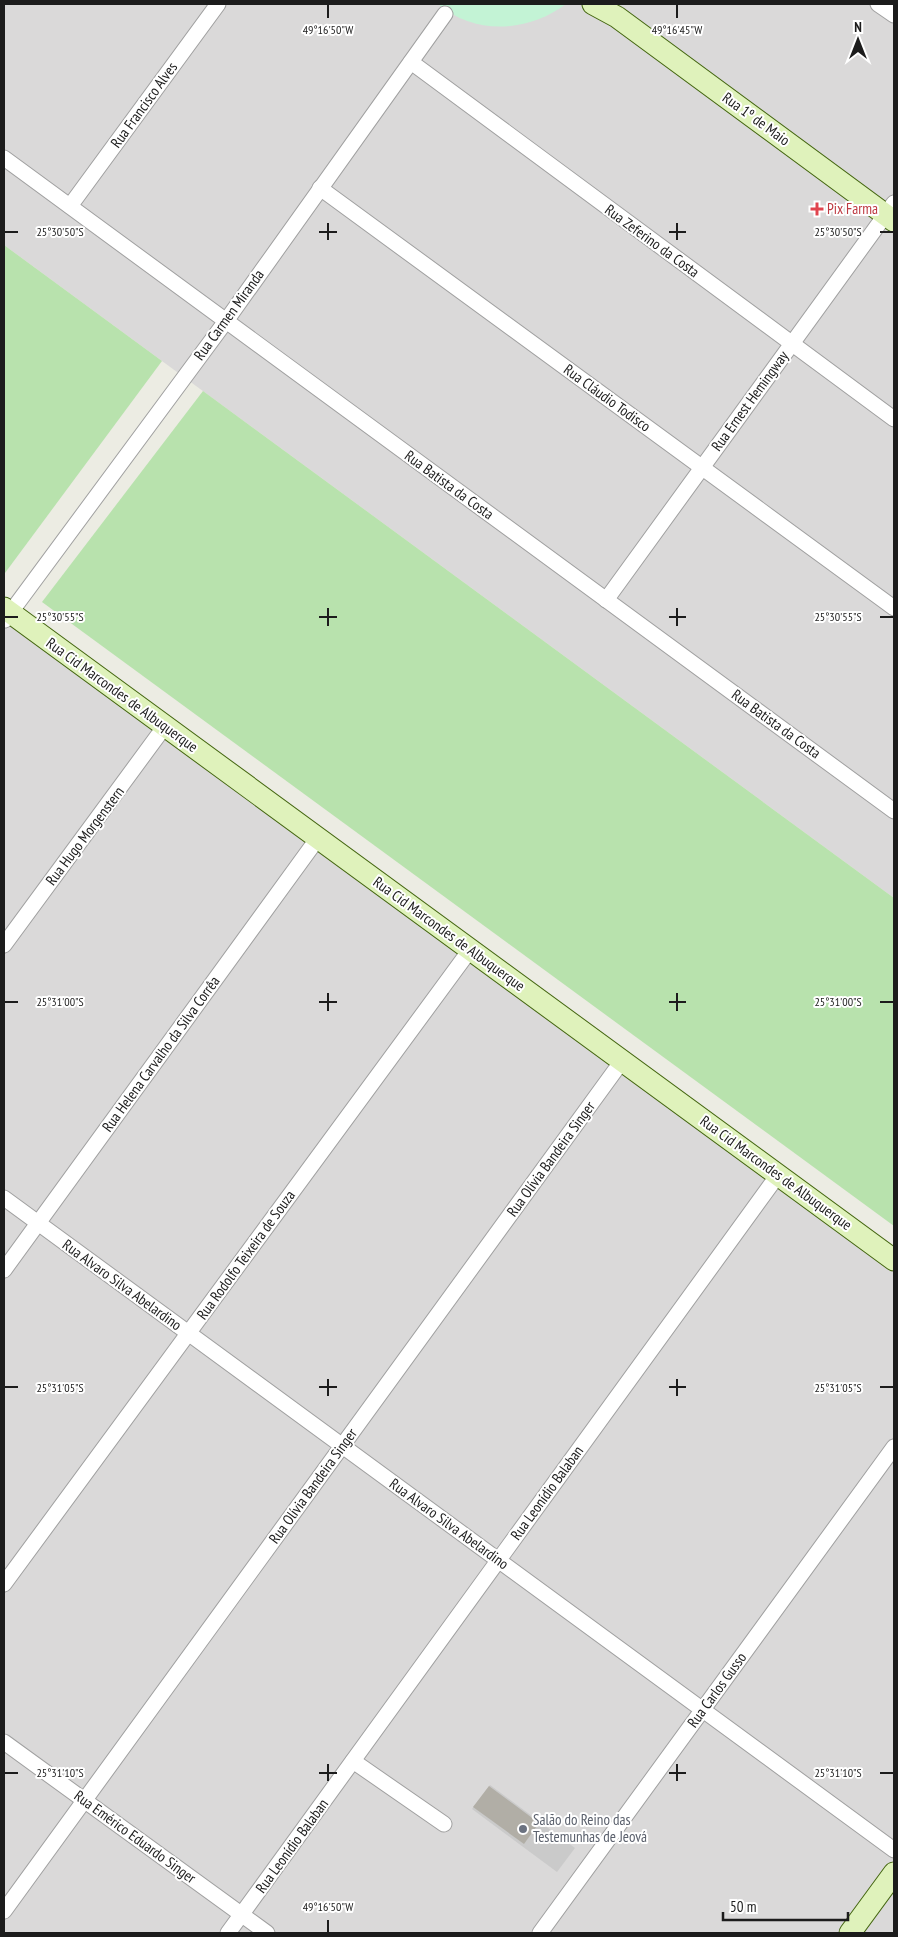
<svg xmlns="http://www.w3.org/2000/svg" width="898" height="1937" font-family="'PT Sans Narrow',sans-serif">
	<style>
		.residential { fill: #dad9d9 }
		.religious { fill: #cacaca }
		.grass { fill: #b8e2ad }
		.park { fill: #c3f3d5 }
		.building { fill: #b1aea6 }
		.lines { fill: none; stroke-linecap: round; stroke-linejoin: round }
		.street-casing { stroke: #a0a0a0; stroke-width: 17 }
		.secondary-casing { stroke: #446610; stroke-width: 23 }
		.street { stroke: #fff; stroke-width: 15 }
		.secondary { stroke: #dff2bb; stroke-width: 21 }
		.ticks { fill: none; stroke: #1c1c1c; stroke-width: 2 }
		.health-dot { fill: #e0444e; stroke: #fff; stroke-width: 2 }
		.worship-dot { fill: #6b7280; stroke: #fff; stroke-width: 2 }
		.labels { text-anchor: middle; stroke-width: 4; stroke-linejoin: round; paint-order: stroke }
		.street-label { font-size: 15px; fill: #1c1c1c; stroke: #fff }
		.health-label { font-size: 15px; fill: #be3a42; stroke: #fff; text-anchor: start }
		.worship-label { font-size: 15px; fill: #5b616d; stroke: #fff; text-anchor: start }
		.ticks-label { font-size: 12px; text-anchor: middle; fill: #1c1c1c; stroke: #fff; stroke-width: 4; stroke-linejoin: round; paint-order: stroke }
	</style>
	<rect width="100%" height="100%" fill="#ecece3"/>
	<g class="residential">
		<path d="M 4,4 L 894,4 L 894,898 L 4,245 Z"/>
		<path d="M 4,621 L 894,1260 L 894,1933 L 4,1933 Z"/>
	</g>
	<path class="religious" d="M 490,1785 L 575,1848 L 557,1872 L 472,1809 Z"/>
	<g class="grass">
		<path d="M 4,245 L 162,361 L 5,573 L 4,572 Z"/>
		<path d="M 203,391 L 894,898 L 894,1226 L 42,602 Z"/>
	</g>
	<path class="park" d="M 438,4 L 566,4 C 529,32 475,36 438,4 Z"/>
	<path class="building" d="M 489,1786 L 539,1823 L 524,1844 L 473,1807 Z"/>
	<g class="lines">
		<defs>
			<g id="street">
				<path d="M 878,4 L 894,15"/>
				<path d="M 411,62 L 894,419"/>
				<path d="M 4,158 L 894,811"/>
				<path d="M 320,188 L 894,608"/>
				<path d="M 70,206 L 218,4"/>
				<path d="M 606,600 L 894,203"/>
				<path d="M 5,620 L 226,321 L 445,14"/>
				<path d="M 4,945 L 165,726"/>
				<path d="M 4,1198 L 894,1850"/>
				<path d="M 4,1270 L 318,838"/>
				<path d="M 4,1584 L 470,950"/>
				<path d="M 4,1742 L 267,1933"/>
				<path d="M 353,1761 L 444,1824"/>
				<path d="M 4,1911 L 622,1061"/>
				<path d="M 228,1933 L 778,1175"/>
				<path d="M 540,1933 L 894,1447"/>
			</g>
			<g id="secondary">
				<path d="M 593,4 L 617,17 L 894,221"/>
				<path d="M 4,608 L 894,1260"/>
				<path d="M 850,1933 L 894,1873"/>
			</g>
		</defs>
		<use href="#street" class="street-casing"/>
		<use href="#secondary" class="secondary-casing"/>
		<use href="#street" class="street"/>
		<use href="#secondary" class="secondary"/>
	</g>
	<path class="ticks" d="M 328,5 L 328,18M 677,5 L 677,18M 328,223 L 328,240M 677,223 L 677,240M 5,232 L 18,232M 319,232 L 337,232M 669,232 L 686,232M 880,232 L 893,232M 328,608 L 328,626M 677,608 L 677,626M 5,617 L 18,617M 319,617 L 337,617M 669,617 L 686,617M 880,617 L 893,617M 328,993 L 328,1011M 677,993 L 677,1011M 5,1002 L 18,1002M 319,1002 L 337,1002M 669,1002 L 686,1002M 880,1002 L 893,1002M 328,1379 L 328,1396M 677,1379 L 677,1396M 5,1387 L 18,1387M 319,1387 L 337,1387M 669,1387 L 686,1387M 880,1387 L 893,1387M 328,1764 L 328,1781M 677,1764 L 677,1781M 5,1773 L 18,1773M 319,1773 L 337,1773M 669,1773 L 686,1773M 880,1773 L 893,1773M 328,1920 L 328,1932"/>
	<path class="health-dot" d="M814.5 201.5h5v5h5v5h-5v5h-5v-5h-5v-5h5z"/>
	<circle class="worship-dot" cx="523" cy="1829" r="5"/>
	<g class="labels">
		<g class="street-label">
			<text transform="translate(144 105) rotate(-54)" y="5">Rua Francisco Alves</text>
			<text transform="translate(756 119) rotate(36)" y="5">Rua 1º de Maio</text>
			<text transform="translate(652 241) rotate(36)" y="5">Rua Zeferino da Costa</text>
			<text transform="translate(229 315) rotate(-54)" y="5">Rua Carmen Miranda</text>
			<text transform="translate(607 398) rotate(36)" y="5">Rua Cláudio Todisco</text>
			<text transform="translate(750 401) rotate(-54)" y="5">Rua Ernest Hemingway</text>
			<text transform="translate(449 485) rotate(36)" y="5">Rua Batista da Costa</text>
			<text transform="translate(122 695) rotate(36)" y="5">Rua Cid Marcondes de Albuquerque</text>
			<text transform="translate(776 724) rotate(36)" y="5">Rua Batista da Costa</text>
			<text transform="translate(85 836) rotate(-53)" y="5">Rua Hugo Morgenstern</text>
			<text transform="translate(449 934) rotate(36)" y="5">Rua Cid Marcondes de Albuquerque</text>
			<text transform="translate(161 1054) rotate(-54)" y="5">Rua Helena Carvalho da Silva Corrêa</text>
			<text transform="translate(551 1159) rotate(-54)" y="5">Rua Olívia Bandeira Singer</text>
			<text transform="translate(776 1173) rotate(36)" y="5">Rua Cid Marcondes de Albuquerque</text>
			<text transform="translate(246 1255) rotate(-54)" y="5">Rua Rodolfo Teixeira de Souza</text>
			<text transform="translate(122 1285) rotate(36)" y="5">Rua Alvaro Silva Abelardino</text>
			<text transform="translate(313 1486) rotate(-54)" y="5">Rua Olívia Bandeira Singer</text>
			<text transform="translate(547 1493) rotate(-54)" y="5">Rua Leonídio Balaban</text>
			<text transform="translate(449 1524) rotate(36)" y="5">Rua Alvaro Silva Abelardino</text>
			<text transform="translate(717 1690) rotate(-54)" y="5">Rua Carlos Gusso</text>
			<text transform="translate(135 1837) rotate(36)" y="5">Rua Emérico Eduardo Singer</text>
			<text transform="translate(292 1846) rotate(-54)" y="5">Rua Leonídio Balaban</text>
		</g>
		<g class="health-label">
			<text x="827" y="214">Pix Farma</text>
		</g>
		<g class="worship-label">
			<text x="533" y="1825">Salão do Reino das<tspan x="533" dy="17">Testemunhas de Jeová</tspan></text>
		</g>
	</g>
	<g class="ticks-label">
		<text x="328" y="34">49°16'50"W</text>
		<text x="677" y="34">49°16'45"W</text>
		<text x="60" y="236">25°30'50"S</text>
		<text x="838" y="236">25°30'50"S</text>
		<text x="60" y="621">25°30'55"S</text>
		<text x="838" y="621">25°30'55"S</text>
		<text x="60" y="1006">25°31'00"S</text>
		<text x="838" y="1006">25°31'00"S</text>
		<text x="60" y="1392">25°31'05"S</text>
		<text x="838" y="1392">25°31'05"S</text>
		<text x="60" y="1777">25°31'10"S</text>
		<text x="838" y="1777">25°31'10"S</text>
		<text x="328" y="1911">49°16'50"W</text>
	</g>
	<rect width="898" height="1937" fill="none" stroke="#1c1c1c" stroke-width="10"/>
	<g transform="translate(858 40)" stroke="#ffffff" stroke-width="4" paint-order="stroke">
	<path d="M0-4L9 19L0 12L-9 19Z" fill="#1c1c1c"/>
	<text y="-8" font-size="14" font-weight="bold" text-anchor="middle" fill="#1c1c1c">N</text>
	</g>
	<path d="M723 1912v8h125v-8" fill="none" stroke="#1c1c1c" stroke-width="2.5"/>
	<text x="730" y="1912" font-size="15" fill="#1c1c1c" stroke="#ffffff" stroke-width="4" paint-order="stroke">50 m</text>
</svg>
